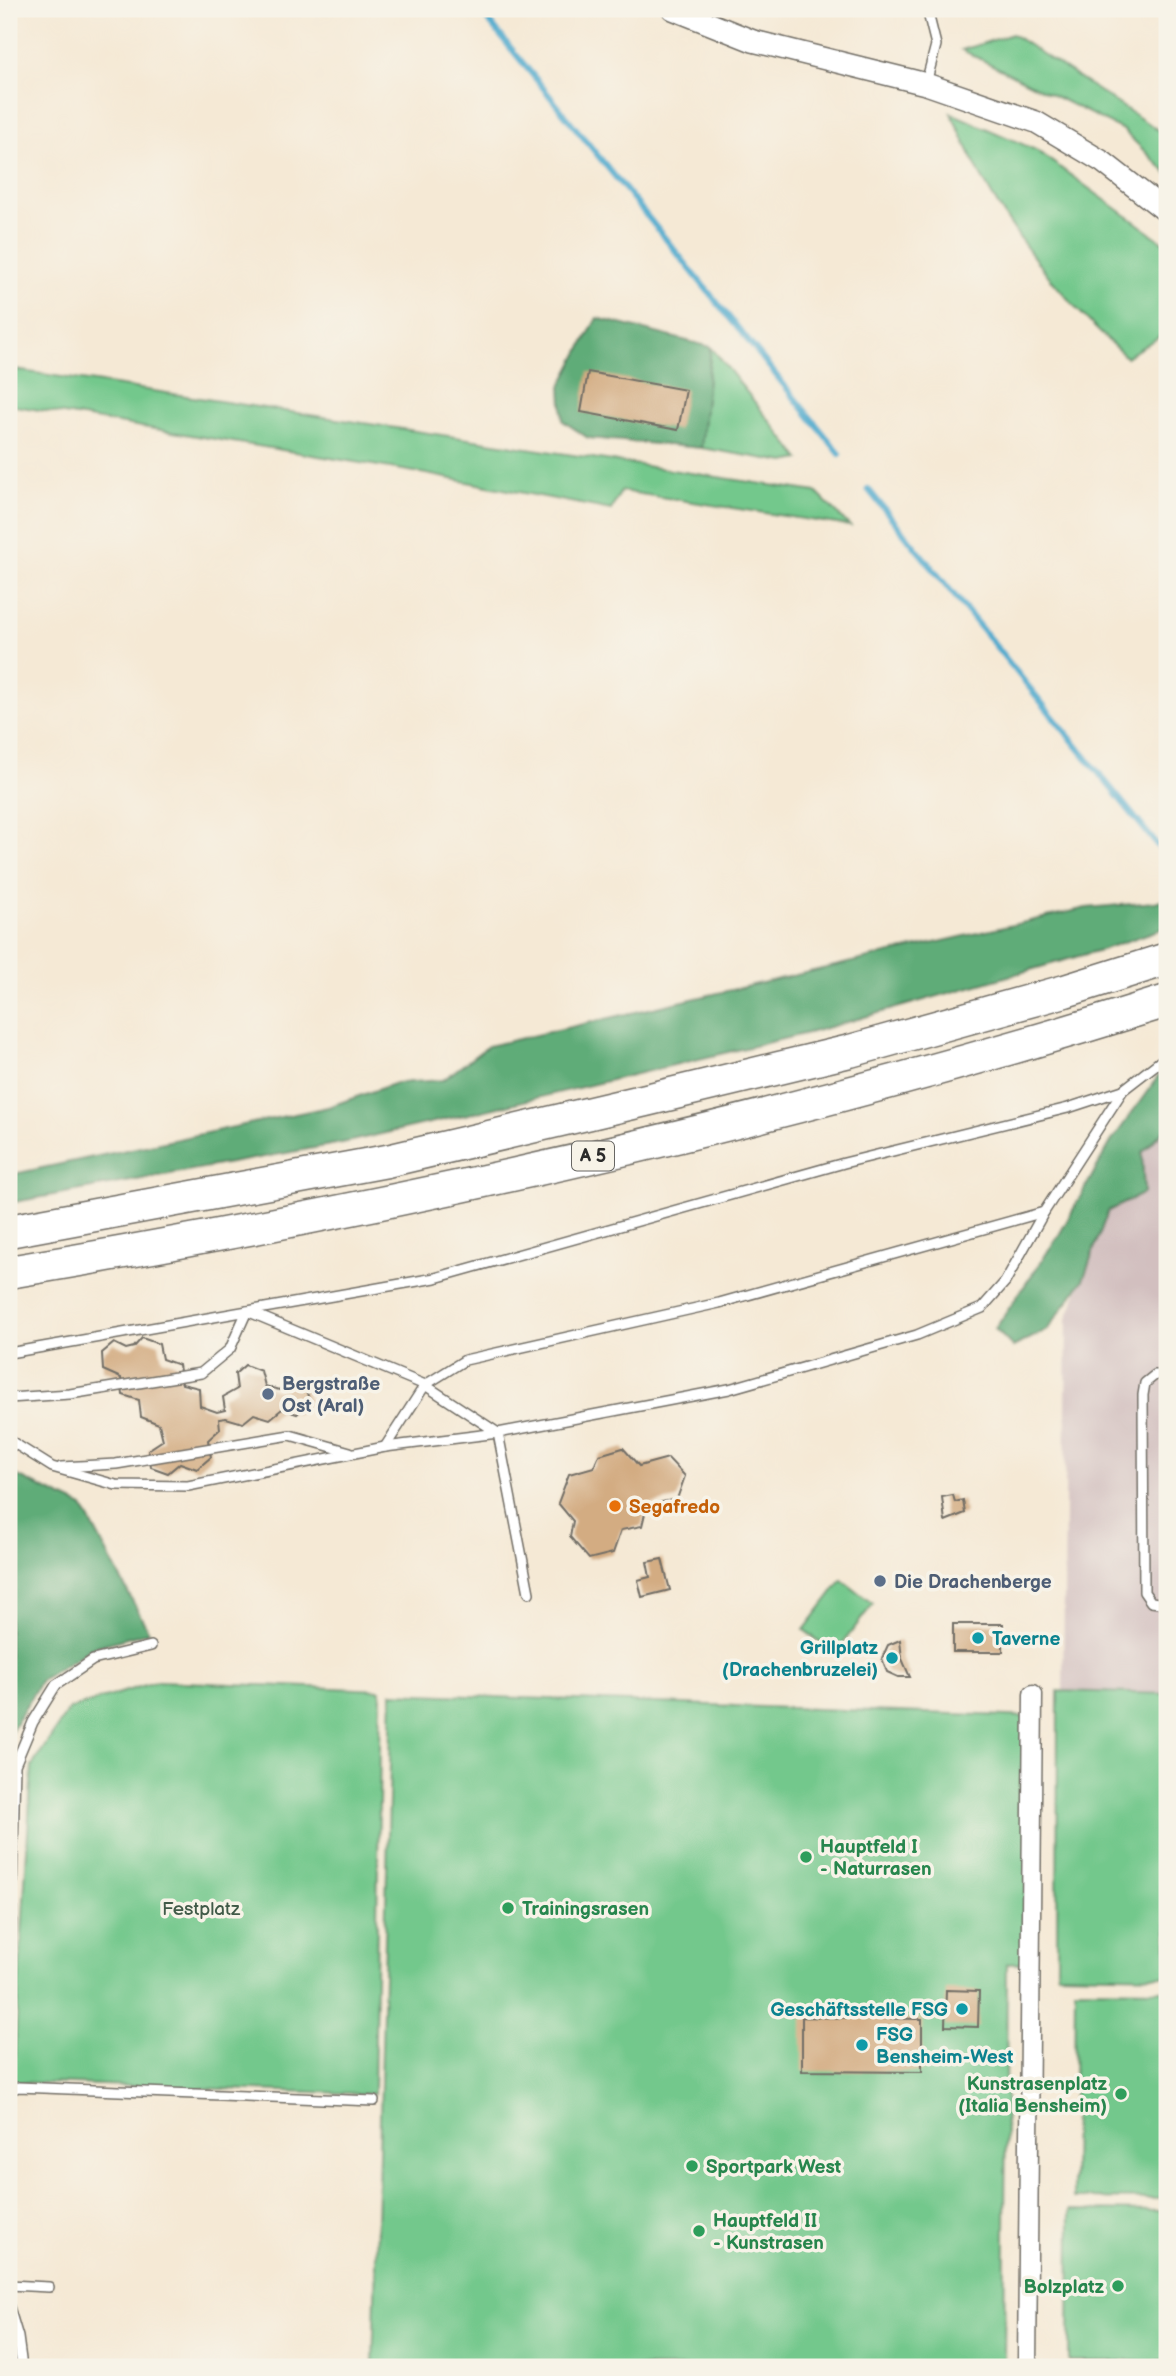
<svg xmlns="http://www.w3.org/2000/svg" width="1176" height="2376" font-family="'Balsamiq Sans',sans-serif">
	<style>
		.industrial { fill: #d2bfbf }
		.green { fill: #73c88c; stroke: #4f7a5c; stroke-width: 2 }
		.forest { fill: #5eac78; stroke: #446c52; stroke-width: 2 }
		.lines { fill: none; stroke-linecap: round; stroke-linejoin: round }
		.stream { stroke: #51abce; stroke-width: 6 }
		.building { fill: #d3ac82 }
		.service-casing { stroke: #726e66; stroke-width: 12 }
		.minor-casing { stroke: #726e66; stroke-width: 21 }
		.tertiary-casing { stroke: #726e66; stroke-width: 24 }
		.motorway-casing { stroke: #726e66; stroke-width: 35 }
		.service { stroke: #fff; stroke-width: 9 }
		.minor { stroke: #fff; stroke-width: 18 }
		.tertiary { stroke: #fff; stroke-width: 21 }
		.motorway { stroke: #fff; stroke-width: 32 }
		.service-dot { fill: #5c6f8a; stroke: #f7f3e8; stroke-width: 2.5 }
		.food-dot { fill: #e8710a; stroke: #f7f3e8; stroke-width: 2.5 }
		.culture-dot { fill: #0f9aa8; stroke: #f7f3e8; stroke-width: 2.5 }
		.leisure-dot { fill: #2e9e5b; stroke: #f7f3e8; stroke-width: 2.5 }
		.labels { text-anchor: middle; stroke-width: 7; stroke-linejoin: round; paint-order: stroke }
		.shield { fill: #f7f3e8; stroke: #686764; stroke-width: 2 }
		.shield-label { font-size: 18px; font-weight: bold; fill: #2b2b2b }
		.service-label { font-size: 19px; font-weight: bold; fill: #4e5e75; stroke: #f7f3e8; text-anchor: start }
		.food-label { font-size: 19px; font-weight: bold; fill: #c56008; stroke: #f7f3e8; text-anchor: start }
		.culture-label { font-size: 19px; font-weight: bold; fill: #0d838f; stroke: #f7f3e8; text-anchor: start }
		.leisure-label { font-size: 19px; font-weight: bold; fill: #27864d; stroke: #f7f3e8; text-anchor: start }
		.park-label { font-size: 19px; fill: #415a48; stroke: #f7f3e8 }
	</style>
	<rect width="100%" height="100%" fill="#f7f3e8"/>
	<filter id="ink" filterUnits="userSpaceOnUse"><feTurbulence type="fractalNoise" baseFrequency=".0143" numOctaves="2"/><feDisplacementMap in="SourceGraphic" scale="14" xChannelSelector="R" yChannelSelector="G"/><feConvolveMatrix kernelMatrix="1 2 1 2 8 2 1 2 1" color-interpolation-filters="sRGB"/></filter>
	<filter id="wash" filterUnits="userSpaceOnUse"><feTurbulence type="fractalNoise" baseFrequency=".00686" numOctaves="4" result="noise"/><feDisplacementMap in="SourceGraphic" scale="28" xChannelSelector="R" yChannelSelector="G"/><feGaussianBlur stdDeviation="1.57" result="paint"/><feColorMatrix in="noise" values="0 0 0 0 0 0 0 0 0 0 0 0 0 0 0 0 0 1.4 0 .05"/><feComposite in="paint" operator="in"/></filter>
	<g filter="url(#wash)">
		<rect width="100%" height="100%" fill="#f5e9d5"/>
		<path class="industrial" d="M 1167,1127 L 1167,1694 L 1063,1691 L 1067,1319 L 1108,1211 L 1144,1193 L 1142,1153 Z"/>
		<g class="green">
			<path d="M 1012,34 L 1167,136 L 1167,173 L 1123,130 L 962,50 Z"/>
			<path d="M 951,113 L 1036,150 L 1167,245 L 1167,332 L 1126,357 C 1068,305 1016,241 979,172 C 969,152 960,132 951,113 Z"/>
			<path d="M 711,347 L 800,459 L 785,462 L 701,448 Z"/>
			<path d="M 9,369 L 816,492 L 850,526 L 621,491 L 611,510 L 421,473 L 9,405 Z"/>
			<path d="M 842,1580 L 873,1604 L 835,1653 L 804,1630 Z"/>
			<path d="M 158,1681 L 381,1690 L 374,2094 L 13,2082 L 32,1766 L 69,1709 Z"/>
			<path d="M 1058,1691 L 1167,1694 L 1167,1976 L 1057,1974 Z"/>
			<path d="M 392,1693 L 1033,1717 L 1026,1963 L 1007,1964 L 1004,2367 L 373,2367 Z"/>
			<path d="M 1075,1989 L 1167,1990 L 1167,2199 L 1073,2198 Z"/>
			<path d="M 1070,2210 L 1167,2211 L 1167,2361 L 1069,2361 Z"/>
		</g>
		<g class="forest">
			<path d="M 597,318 L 711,347 L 701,448 L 588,438 L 563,421 L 561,386 Z"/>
			<path d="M 1167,898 L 1167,927 L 1104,949 L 812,1032 L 482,1111 L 342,1143 L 9,1203 L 9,1175 L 328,1107 L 396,1083 L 443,1080 L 488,1046 L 1086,908 L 1155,902 Z"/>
			<path d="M 1167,1064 L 1167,1127 L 1142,1153 L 1144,1193 L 1108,1211 L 1083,1280 L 1047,1330 L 1013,1347 L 995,1329 L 1059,1235 L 1111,1142 Z"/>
			<path d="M 9,1472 L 83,1507 L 149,1632 L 94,1647 L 41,1680 L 9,1735 Z"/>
		</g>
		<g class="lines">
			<g class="stream">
				<path d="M 479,9 L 840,454"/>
				<path d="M 868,489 L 1167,857"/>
			</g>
		</g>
		<g id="blocks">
			<g class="building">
				<path d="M 588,372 L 686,390 L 678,430 L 581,412 Z"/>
				<path d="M 142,1338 L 159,1344 L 162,1359 L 179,1365 L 182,1384 L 199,1388 L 200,1406 L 217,1412 L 225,1410 L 223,1397 L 237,1389 L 235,1374 L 245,1365 L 261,1371 L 265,1386 L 279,1390 L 289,1381 L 305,1386 L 310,1403 L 297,1414 L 282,1409 L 270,1419 L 254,1414 L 243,1423 L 226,1418 L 219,1419 L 220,1429 L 208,1440 L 211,1457 L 197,1469 L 180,1463 L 168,1473 L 151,1467 L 148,1450 L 163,1440 L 159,1424 L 141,1417 L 139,1400 L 123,1395 L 121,1378 L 103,1370 L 102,1353 L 114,1343 L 126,1349 L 134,1347 Z"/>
				<path d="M 623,1448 L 639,1466 L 668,1458 L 685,1476 L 677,1499 L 647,1505 L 642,1526 L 621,1530 L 613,1553 L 589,1559 L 570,1537 L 573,1521 L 558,1503 L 569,1474 L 594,1467 L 599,1455 Z"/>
				<path d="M 953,1495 L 955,1502 L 963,1500 L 965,1513 L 945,1521 L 942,1497 Z"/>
				<path d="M 662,1559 L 670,1590 L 642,1597 L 638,1580 L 650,1577 L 647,1562 Z"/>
				<rect x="953" y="1624" width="50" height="28"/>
				<path d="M 900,1640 L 902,1659 L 910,1677 L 898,1677 L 887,1672 L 882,1658 L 888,1645 Z"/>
				<path d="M 946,1990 L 979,1991 L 978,2027 L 945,2026 Z"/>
				<path d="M 802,2017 L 922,2019 L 922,2072 L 802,2071 Z"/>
			</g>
		</g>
	</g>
	<g filter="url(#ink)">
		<use href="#blocks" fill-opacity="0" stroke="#726e66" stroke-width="2"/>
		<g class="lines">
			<defs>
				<g id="service">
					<path d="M 926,83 L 936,45 L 927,9"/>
					<path d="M 9,1353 L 435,1278 L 844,1163 L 1068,1108 L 1123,1090"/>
					<path d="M 1167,1375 L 1155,1375 L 1145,1383 L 1143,1395 L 1144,1592 L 1151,1602 L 1167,1604"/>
					<path d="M 9,1398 L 70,1394 L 201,1373 L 230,1349 L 247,1311 L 425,1385 L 498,1433 L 529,1593"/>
					<path d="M 9,1440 L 52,1467 L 116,1485 L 188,1486 L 385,1447 L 498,1433 L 729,1389 L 917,1335 L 982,1308 L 1005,1282 L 1044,1212 L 1123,1090 L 1167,1056"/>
					<path d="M 385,1447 L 425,1385 L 465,1360 L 719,1303 L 1044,1212"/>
					<path d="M 61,1467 L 116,1464 L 290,1435 L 350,1452"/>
					<path d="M 9,2013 L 15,1765 L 33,1722 L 56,1685 L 93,1660 L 151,1646"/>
					<path d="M 9,2091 L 18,2087 L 374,2101"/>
					<path d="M 9,2285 L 49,2287"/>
					<path d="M 9,2307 L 18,2337 L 22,2367"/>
				</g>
				<path id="minor" d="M 1027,2367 L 1033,1694"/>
				<path id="tertiary" d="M 673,9 L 753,41 L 926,84 L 1036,122 L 1103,162 L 1167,212"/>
				<g id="motorway">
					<path d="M 9,1231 L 387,1161 L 646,1100 L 850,1051 L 1065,991 L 1167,959"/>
					<path d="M 9,1272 C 400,1207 789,1120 1167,1001"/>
				</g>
			</defs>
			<use href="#service" class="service-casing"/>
			<use href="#minor" class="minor-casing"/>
			<use href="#tertiary" class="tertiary-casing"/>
			<use href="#motorway" class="motorway-casing"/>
			<use href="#service" class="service"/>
			<use href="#minor" class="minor"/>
			<use href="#tertiary" class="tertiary"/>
			<use href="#motorway" class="motorway"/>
		</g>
	</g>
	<g class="service-dot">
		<circle cx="268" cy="1394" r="7"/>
		<circle cx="880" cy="1581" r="7"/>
	</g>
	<circle class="food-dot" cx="615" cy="1506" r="7"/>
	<g class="culture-dot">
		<circle cx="978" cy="1638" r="7"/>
		<circle cx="892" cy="1658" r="7"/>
		<circle cx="962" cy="2009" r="7"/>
		<circle cx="862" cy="2045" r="7"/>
	</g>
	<g class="leisure-dot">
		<circle cx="806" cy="1857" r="7"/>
		<circle cx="508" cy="1908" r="7"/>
		<circle cx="1121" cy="2094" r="7"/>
		<circle cx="692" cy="2166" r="7"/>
		<circle cx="699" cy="2231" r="7"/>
		<circle cx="1118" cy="2286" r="7"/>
	</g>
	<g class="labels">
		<rect class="shield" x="572" y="1141.5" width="42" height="29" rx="5"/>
		<g class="shield-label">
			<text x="593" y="1162">A 5</text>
		</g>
		<g class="service-label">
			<text x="282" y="1390">Bergstraße<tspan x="282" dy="22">Ost (Aral)</tspan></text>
			<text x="894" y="1588">Die Drachenberge</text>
		</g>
		<g class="food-label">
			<text x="629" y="1513">Segafredo</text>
		</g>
		<g class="culture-label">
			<text x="992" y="1645">Taverne</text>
			<text x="878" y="1654" text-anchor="end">Grillplatz<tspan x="878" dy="22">(Drachenbruzelei)</tspan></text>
			<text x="948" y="2016" text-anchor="end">Geschäftsstelle FSG</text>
			<text x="876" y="2041">FSG<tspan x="876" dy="22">Bensheim-West</tspan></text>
		</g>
		<g class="leisure-label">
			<text x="820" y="1853">Hauptfeld I<tspan x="820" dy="22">- Naturrasen</tspan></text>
			<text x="522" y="1915">Trainingsrasen</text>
			<text x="1107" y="2090" text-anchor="end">Kunstrasenplatz<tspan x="1107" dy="22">(Italia Bensheim)</tspan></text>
			<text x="706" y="2173">Sportpark West</text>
			<text x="713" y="2227">Hauptfeld II<tspan x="713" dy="22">- Kunstrasen</tspan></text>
			<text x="1104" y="2293" text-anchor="end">Bolzplatz</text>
		</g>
		<g class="park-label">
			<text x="201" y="1915">Festplatz</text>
		</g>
	</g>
	<rect width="1176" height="2376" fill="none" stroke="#f7f3e8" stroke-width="35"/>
</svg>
